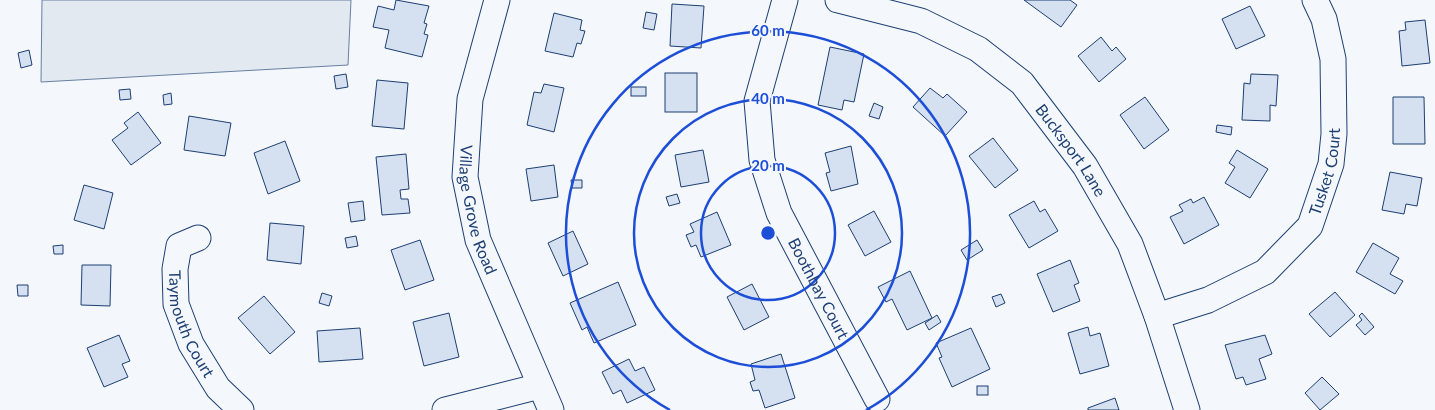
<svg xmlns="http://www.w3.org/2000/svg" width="1435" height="410" font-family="Lato,sans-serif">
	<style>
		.green { fill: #e3e9f0; stroke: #687fa3 }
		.building { fill: #d5e0f0; stroke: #1d3f73 }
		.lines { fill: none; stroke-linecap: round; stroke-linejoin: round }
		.minor-casing { stroke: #1d3f73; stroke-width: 27 }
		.minor { stroke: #f4f7fb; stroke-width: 25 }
		.ring { fill: none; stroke: #1d4ed8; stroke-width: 2.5 }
		.labels { text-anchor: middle; stroke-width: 4; stroke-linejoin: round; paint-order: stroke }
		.street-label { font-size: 16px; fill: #1d3f73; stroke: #f4f7fb }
		.centre { fill: #1d4ed8; stroke: #f4f7fb; stroke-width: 2.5 }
		.ring-label { font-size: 15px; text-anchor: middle; font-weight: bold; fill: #1d4ed8; stroke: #f4f7fb; stroke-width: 4; stroke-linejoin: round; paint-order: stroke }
	</style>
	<rect width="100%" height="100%" fill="#f4f7fb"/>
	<path class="green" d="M 42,0 L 351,0 L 348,65 L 41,82 Z"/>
	<g class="building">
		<path d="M 396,0 L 429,6 L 424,23 L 427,24 L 424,34 L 428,35 L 422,57 L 385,48 L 389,30 L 373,27 L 378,6 L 394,10 Z"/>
		<path d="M 1024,0 L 1070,0 L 1077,5 L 1061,27 Z"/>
		<path d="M 672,4 L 704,6 L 701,48 L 670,46 Z"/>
		<path d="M 1250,6 L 1265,36 L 1236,49 L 1222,19 Z"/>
		<path d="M 646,12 L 657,14 L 654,30 L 643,28 Z"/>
		<path d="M 554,13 L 582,20 L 580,30 L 585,31 L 581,44 L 577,43 L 573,57 L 545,51 Z"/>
		<path d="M 1425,20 L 1430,63 L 1402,66 L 1399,31 L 1406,30 L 1405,22 Z"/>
		<path d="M 1101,37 L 1112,51 L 1116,47 L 1126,59 L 1099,82 L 1078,56 Z"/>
		<path d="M 830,47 L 864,54 L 854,102 L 844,100 L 842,110 L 818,105 Z"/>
		<path d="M 29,50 L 32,65 L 21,68 L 18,53 Z"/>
		<rect x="665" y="73" width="32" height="39"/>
		<path d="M 346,74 L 348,87 L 336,89 L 334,76 Z"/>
		<path d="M 1251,74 L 1278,75 L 1276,106 L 1270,105 L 1270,121 L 1242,120 L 1244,83 L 1250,84 Z"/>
		<path d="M 377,80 L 408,83 L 404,129 L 372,126 Z"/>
		<path d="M 544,84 L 564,88 L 554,132 L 527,125 L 534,92 L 541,93 Z"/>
		<rect x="631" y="87" width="15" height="9"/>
		<path d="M 930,88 L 943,98 L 947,94 L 967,112 L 945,136 L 913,107 Z"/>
		<path d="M 130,89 L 131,99 L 120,100 L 119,90 Z"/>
		<path d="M 171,93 L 172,104 L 164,105 L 163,95 Z"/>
		<path d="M 1145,97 L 1169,130 L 1144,149 L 1120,115 Z"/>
		<path d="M 1393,97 L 1424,97 L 1425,144 L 1393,144 Z"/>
		<path d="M 874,103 L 883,107 L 879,119 L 869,116 Z"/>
		<path d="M 138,112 L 161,143 L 131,165 L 112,140 L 128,128 L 124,123 Z"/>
		<path d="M 189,116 L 231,123 L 225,156 L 184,150 Z"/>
		<path d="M 1217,125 L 1232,127 L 1231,135 L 1216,132 Z"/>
		<path d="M 993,138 L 1018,170 L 995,188 L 969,156 Z"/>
		<path d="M 285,141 L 300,181 L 268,194 L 254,153 Z"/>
		<path d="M 851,146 L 858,184 L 831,191 L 826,173 L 830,172 L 825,153 Z"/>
		<path d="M 703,150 L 709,182 L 681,187 L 675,155 Z"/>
		<path d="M 1237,150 L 1268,169 L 1250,198 L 1225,183 L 1235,167 L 1229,163 Z"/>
		<path d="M 406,154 L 409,189 L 400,190 L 401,199 L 408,199 L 410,213 L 382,215 L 376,157 Z"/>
		<path d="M 554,165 L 558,197 L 531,201 L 526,169 Z"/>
		<path d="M 1390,172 L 1422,178 L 1417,206 L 1406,204 L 1404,214 L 1382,210 Z"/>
		<path d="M 571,180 L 582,180 L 582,188 L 572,188 Z"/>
		<path d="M 84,185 L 113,193 L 104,229 L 74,220 Z"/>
		<path d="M 677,194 L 680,203 L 669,206 L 666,197 Z"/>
		<path d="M 1204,197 L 1219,225 L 1184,244 L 1170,217 L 1183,211 L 1179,205 L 1191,199 L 1193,203 Z"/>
		<path d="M 363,201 L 365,220 L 351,222 L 348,203 Z"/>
		<path d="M 1034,201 L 1040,212 L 1045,209 L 1058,231 L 1029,248 L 1009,215 Z"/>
		<path d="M 874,211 L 891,242 L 865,256 L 848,225 Z"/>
		<path d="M 717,212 L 731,245 L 701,257 L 696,245 L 691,247 L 686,235 L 694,232 L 690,224 Z"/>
		<path d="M 270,223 L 304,226 L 301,264 L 267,260 Z"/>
		<path d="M 573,231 L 588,264 L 563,276 L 548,243 Z"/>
		<path d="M 356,236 L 358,246 L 347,248 L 345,238 Z"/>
		<path d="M 420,240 L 434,280 L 405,290 L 391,250 Z"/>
		<path d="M 977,240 L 983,250 L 967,260 L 961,250 Z"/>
		<path d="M 1373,243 L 1399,258 L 1390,274 L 1403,281 L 1395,294 L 1356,272 Z"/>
		<path d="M 63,245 L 63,254 L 54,254 L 53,246 Z"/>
		<path d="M 1070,260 L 1079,283 L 1074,285 L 1080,301 L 1053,312 L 1037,274 Z"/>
		<path d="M 82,265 L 111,265 L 110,306 L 81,305 Z"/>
		<path d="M 910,271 L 932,318 L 907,330 L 892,299 L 886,302 L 878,287 Z"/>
		<path d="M 618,282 L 636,325 L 594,343 L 587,327 L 582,330 L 570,303 Z"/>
		<path d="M 752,284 L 769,317 L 744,330 L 727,297 Z"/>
		<path d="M 17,285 L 28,285 L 28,296 L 18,296 Z"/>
		<path d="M 1335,292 L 1355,315 L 1330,337 L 1309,314 Z"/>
		<path d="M 322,293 L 332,296 L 329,306 L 319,303 Z"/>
		<path d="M 1001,294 L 1005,303 L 996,307 L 992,297 Z"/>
		<path d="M 264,296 L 295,332 L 270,354 L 238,318 Z"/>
		<path d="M 449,313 L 459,357 L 424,366 L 413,322 Z"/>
		<path d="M 1362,313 L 1374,327 L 1365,335 L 1356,325 L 1362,320 L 1359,316 Z"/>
		<path d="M 937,315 L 941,322 L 929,330 L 925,323 Z"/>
		<path d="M 1088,327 L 1090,336 L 1100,333 L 1109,366 L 1080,374 L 1068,333 Z"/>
		<path d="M 360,328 L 363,359 L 319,362 L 317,331 Z"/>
		<path d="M 971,328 L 990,369 L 952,387 L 939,358 L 942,357 L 936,343 Z"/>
		<path d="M 119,335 L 130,361 L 122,364 L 128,377 L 104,387 L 87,348 Z"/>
		<path d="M 1265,335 L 1272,354 L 1259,359 L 1266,379 L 1246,385 L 1243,377 L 1236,379 L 1225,345 Z"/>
		<path d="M 781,354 L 795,398 L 765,408 L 759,390 L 753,391 L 750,382 L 755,380 L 751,364 Z"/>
		<path d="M 629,359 L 635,371 L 644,367 L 655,390 L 627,403 L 621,390 L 613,394 L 602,372 Z"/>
		<path d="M 1322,377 L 1339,394 L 1320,410 L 1305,393 Z"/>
		<rect x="977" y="386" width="11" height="9"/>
		<path d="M 1115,398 L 1119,410 L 1088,410 L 1088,408 Z"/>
	</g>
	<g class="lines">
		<defs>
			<g id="minor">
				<path id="s1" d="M 497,0 L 470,99 L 465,177 L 478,240 L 551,410"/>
				<path id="s2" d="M 785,0 L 757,101 L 762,160 L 779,213 L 877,399"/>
				<path id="s3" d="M 838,0 L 921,21 L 978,49 L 1022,83 L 1085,166 L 1130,244 L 1157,316 L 1187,410"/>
				<path id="s4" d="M 198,238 L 179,246 L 175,269 L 176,304 L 191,344 L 218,388 L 241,410"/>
				<path id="s5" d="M 1157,316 L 1208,300 L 1265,272 L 1310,226 L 1331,164 L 1334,134 L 1333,59 L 1324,19 L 1315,0"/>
				<path d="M 445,410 L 540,386"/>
			</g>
		</defs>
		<use href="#minor" class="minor-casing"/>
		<use href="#minor" class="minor"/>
	</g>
	<g class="ring">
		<circle cx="768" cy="233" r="67"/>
		<circle cx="768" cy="233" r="134"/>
		<path d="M670 410A202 202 0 1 1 866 410"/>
	</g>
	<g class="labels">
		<g class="street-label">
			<text dy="6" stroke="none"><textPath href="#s3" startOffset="288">Bucksport Lane</textPath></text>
			<text dy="6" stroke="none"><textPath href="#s5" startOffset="238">Tusket Court</textPath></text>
			<text dy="6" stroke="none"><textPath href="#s1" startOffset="215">Village Grove Road</textPath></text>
			<text dy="6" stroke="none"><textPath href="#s2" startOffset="305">Boothbay Court</textPath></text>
			<text dy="6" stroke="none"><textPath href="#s4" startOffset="102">Taymouth Court</textPath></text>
		</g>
	</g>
	<circle cx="768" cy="233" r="8" class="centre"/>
	<g class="ring-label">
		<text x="768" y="36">60 m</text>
		<text x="768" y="104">40 m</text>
		<text x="768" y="171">20 m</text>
	</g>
</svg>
